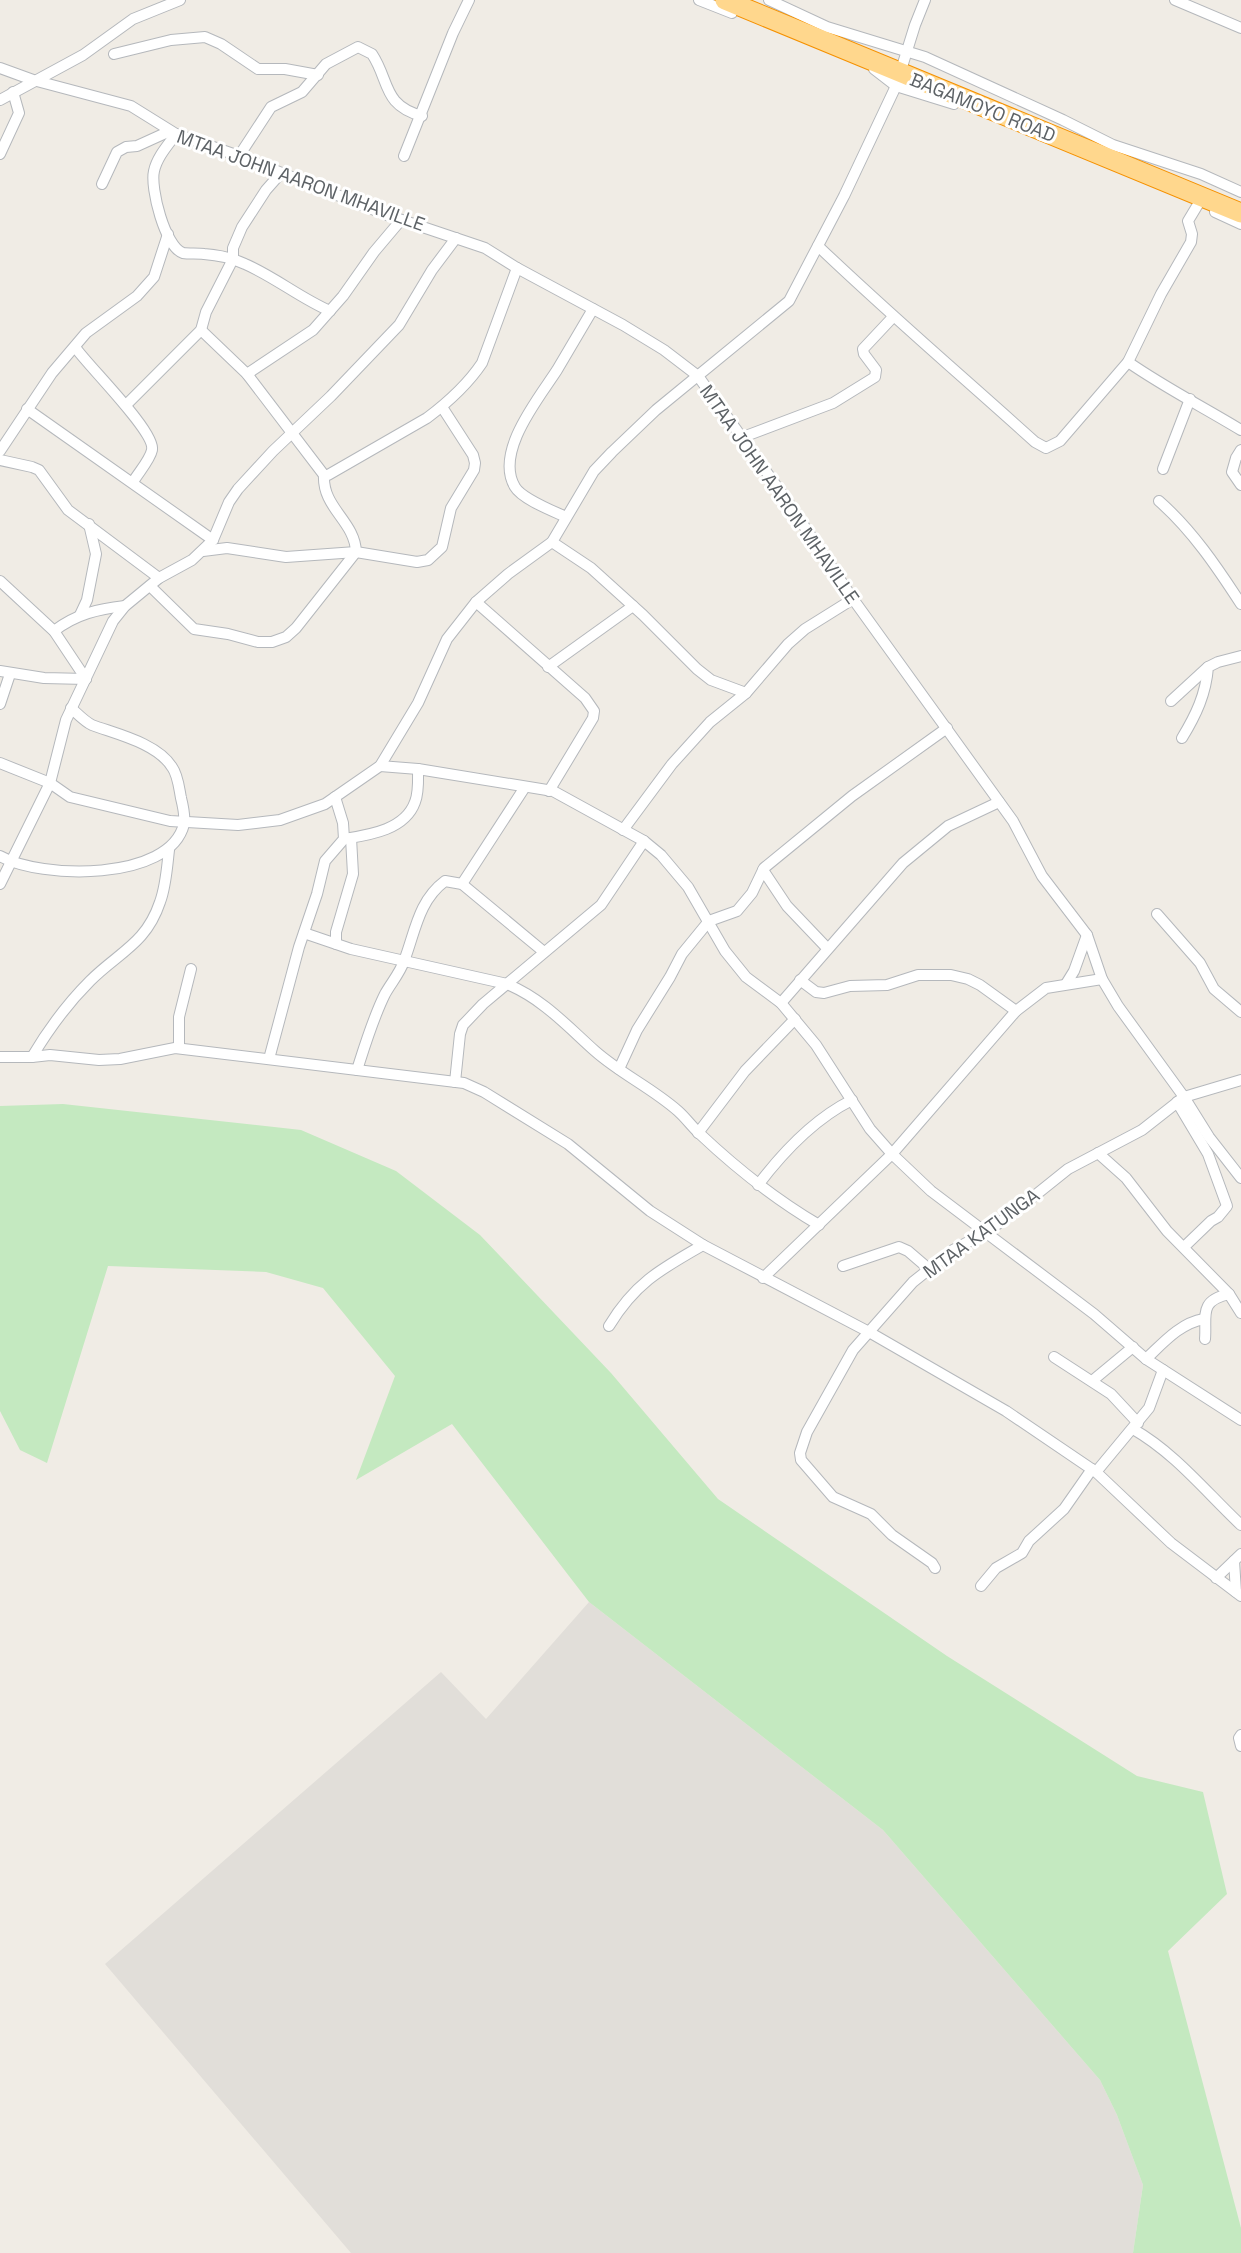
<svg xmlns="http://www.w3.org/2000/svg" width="1241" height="2253" font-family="'Space Grotesk',sans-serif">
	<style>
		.industrial { fill: #e1ded9 }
		.green { fill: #c4e9c0 }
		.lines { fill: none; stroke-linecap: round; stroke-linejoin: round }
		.street-casing { stroke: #b5b8bc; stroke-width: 12 }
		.highway-casing { stroke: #f59100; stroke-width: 21 }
		.street { stroke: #fff; stroke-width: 10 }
		.highway { stroke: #ffd78d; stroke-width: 19 }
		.labels { text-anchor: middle; stroke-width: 6; stroke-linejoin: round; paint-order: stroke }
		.street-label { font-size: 19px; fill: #5d6266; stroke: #fff }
	</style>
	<rect width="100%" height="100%" fill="#f0ece5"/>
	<path class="industrial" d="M 589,1602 L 883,1830 L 1100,2080 L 1117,2115 L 1143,2185 L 1133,2253 L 351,2253 L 105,1964 L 441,1672 L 486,1719 Z"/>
	<path class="green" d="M 63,1104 L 301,1130 L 396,1171 L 480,1235 L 611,1373 L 718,1499 L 947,1656 L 1137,1776 L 1203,1792 L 1227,1894 L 1168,1951 L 1241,2228 L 1241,2253 L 1133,2253 L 1143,2185 L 1117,2115 L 1100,2080 L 883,1830 L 589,1602 L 452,1424 L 356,1480 L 395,1376 L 323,1288 L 266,1272 L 108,1266 L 47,1463 L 20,1450 L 0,1411 L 0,1106 Z"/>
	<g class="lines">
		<defs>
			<g id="street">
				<path d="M 699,0 L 732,13"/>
				<path d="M 769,0 L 827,27 L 925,57 L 1063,120 L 1113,145 L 1201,174 L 1241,192"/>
				<path d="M 1175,0 L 1241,28"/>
				<path d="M 114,54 L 171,40 L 205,37 L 221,44 L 258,69 L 285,69 L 318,75"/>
				<path d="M 0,68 L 33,80 L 131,106 L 176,134 L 239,156 L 387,215 L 485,248 L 517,268 L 623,325 L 664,350 L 698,376 L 790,505 L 853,599 L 1013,821 L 1042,876 L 1087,935 L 1102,979 L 1118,1006 L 1184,1097 L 1209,1137 L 1241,1178"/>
				<path d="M 874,69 L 896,86 L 954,104"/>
				<path d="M 0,100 L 83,55 L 133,19 L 180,0"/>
				<path d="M 176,134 C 168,145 157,157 154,171 C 150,188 165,247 183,253 C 189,254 198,253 204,254 C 219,255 232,258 245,264 C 275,277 300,298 330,311"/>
				<path d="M 0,154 L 19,113 L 13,92"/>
				<path d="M 239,156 L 271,107 L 302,92 L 326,64 L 358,47 L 372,54 C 390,81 382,105 422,116"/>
				<path d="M 404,156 L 453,33 L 469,0"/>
				<path d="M 102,184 L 117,152 L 126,147 L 137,146 L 170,131"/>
				<path d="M 1215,212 L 1241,224"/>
				<path d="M 818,246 C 889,314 963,377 1035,442 L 1046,448 L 1060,441 L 1128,362 L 1161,294 L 1191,242 L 1192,234 L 1188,221 L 1203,196"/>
				<path d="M 201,330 L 247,374 L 324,475 L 328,475 L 427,418 C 447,403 468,384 482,363 L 517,268"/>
				<path d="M 75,347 C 87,365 156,432 152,450 C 150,460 138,473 133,482"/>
				<path d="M 1128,362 C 1164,387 1203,407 1241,430"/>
				<path d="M 247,374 L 313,330 L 343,296 L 374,252 L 401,220"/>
				<path d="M 126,405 L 201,330 L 206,312 L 233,259 L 233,248 L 242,227 L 266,190 L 281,173"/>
				<path d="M 27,409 L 213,540"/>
				<path d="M 743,437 L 833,403 L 875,377 L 876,370 L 864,354 L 863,349 L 893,317"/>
				<path d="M 0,451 L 52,373 L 86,333 L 137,296 L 154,277 L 168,234"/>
				<path d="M 0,460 L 32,467 L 39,470 L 68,510 L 159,578"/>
				<path d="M 1163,469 L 1190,399"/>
				<path d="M 1241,485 L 1232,472 L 1236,458 L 1241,450"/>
				<path d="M 1159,501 C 1192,530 1217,567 1241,604"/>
				<path d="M 566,517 C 553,511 522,499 515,487 C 494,452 539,398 557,370 C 569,350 581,329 593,309"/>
				<path d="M 552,542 L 591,568 L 643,615 L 697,669 L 711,680 L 746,693"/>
				<path d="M 203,551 L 227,548 L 286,557 L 356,552 L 417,562 L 428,560 L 442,547 L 451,508 L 474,470 L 475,463 L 473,455 L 442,407"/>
				<path d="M 0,581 L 54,631 L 86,679"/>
				<path d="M 150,586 L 194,629 L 228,634 L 258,642 L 272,642 L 286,637 L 296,628 L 356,552 C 355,521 322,508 324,475"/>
				<path d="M 476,602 L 585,698 L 594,711 L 593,718 L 549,791"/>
				<path d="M 80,615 L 87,600 L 96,554 L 89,524"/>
				<path d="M 54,631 C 76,614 98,609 125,606"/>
				<path d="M 548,667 L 633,606"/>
				<path d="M 0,671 L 44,678 L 86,679"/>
				<path d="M 1171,701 L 1208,667"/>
				<path d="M 0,704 L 10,674"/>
				<path d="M 1182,738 C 1196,715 1206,694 1208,667 L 1218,662 L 1241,656"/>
				<path d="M 0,763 L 50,783 L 70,797 L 170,821 L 238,825 L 280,820 L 325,804 L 380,766 L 418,703 L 447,639 L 476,602 L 508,574 L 552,542 L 594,471 L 612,452 L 656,410 L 789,301 L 844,196 L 896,86 L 915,25 L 925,0"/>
				<path d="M 380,766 L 418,769 L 553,791 L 644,841 L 661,855 L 688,887 L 725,951 L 746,977 L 781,1003 L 816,1045 L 870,1129 L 892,1154 L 931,1191 L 1094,1314 L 1146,1359 L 1241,1420"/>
				<path d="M 623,830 L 672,764 L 710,722 L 746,693 L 788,644 L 805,629 L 853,599"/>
				<path d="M 344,839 C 369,835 405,830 415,802 C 419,792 418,779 418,769"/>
				<path d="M 0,856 C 40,879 170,882 184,824 C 185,817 183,806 181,798 C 179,788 178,775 172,767 C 157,743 116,734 92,725 C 84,721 78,714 71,708"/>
				<path d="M 763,870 L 787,906 L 827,948"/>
				<path d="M 0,884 L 50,783 L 66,720 L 113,621 L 125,606 L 159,578 L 192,560 L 213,540 L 229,502 L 238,489 L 273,451 L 331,396 L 399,325 L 432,270 L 456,238"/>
				<path d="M 462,884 L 525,787"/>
				<path d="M 1157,914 L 1200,963 L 1214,989 L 1241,1012"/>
				<path d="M 304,933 L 351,949 L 507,984 C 543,999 567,1026 595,1051 C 621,1074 652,1088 678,1111 C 686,1118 692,1127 700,1134 C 737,1169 775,1199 819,1225"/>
				<path d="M 336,944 L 336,932 L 353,874 L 351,838"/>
				<path d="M 800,980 L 816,992 L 824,993 L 850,986 L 887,985 L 918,975 L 951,975 L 968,979 L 980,985 L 1016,1011"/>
				<path d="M 1066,984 L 1074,971 L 1087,935"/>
				<path d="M 781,1003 L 903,863 L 948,826 L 999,802"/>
				<path d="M 179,1048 L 179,1017 L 191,969"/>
				<path d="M 0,1057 L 32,1057 L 50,1055 L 99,1060 L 120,1059 L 175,1048 L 464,1083 L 484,1092 L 568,1144 L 650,1211 L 703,1245 L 869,1332 L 1006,1411 L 1096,1472 L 1171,1543 L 1241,1596"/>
				<path d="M 32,1057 C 48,1030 67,1004 90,981 C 119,952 146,944 160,902 C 166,886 167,867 169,850"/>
				<path d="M 269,1059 L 299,947 L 317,894 L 325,861 L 344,839 L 343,823 L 335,797"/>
				<path d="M 619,1069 L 637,1030 L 670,977 L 682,954 L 709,921 L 737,911 L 752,893 L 764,868 L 852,796 L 947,728"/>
				<path d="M 357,1070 C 365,1045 373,1018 385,994 C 391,983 400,973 404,961 C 415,933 418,901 445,881 L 462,884 L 544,952"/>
				<path d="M 455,1082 L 460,1034 L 463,1025 L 483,1004 L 601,905 L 644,841"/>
				<path d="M 1177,1102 L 1208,1154 L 1227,1206 L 1218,1217 L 1211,1221 L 1184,1247"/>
				<path d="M 698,1133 L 745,1071 L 795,1019"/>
				<path d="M 1098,1153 L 1126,1178 L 1167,1231 L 1229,1294 L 1241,1313"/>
				<path d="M 758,1185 C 783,1152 814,1119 852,1100"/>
				<path d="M 843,1266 L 899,1247 L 908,1251 L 929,1269"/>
				<path d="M 763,1278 L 892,1154 L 1016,1011 L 1046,988 L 1102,979"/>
				<path d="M 609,1326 C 635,1283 661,1269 703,1245"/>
				<path d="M 1205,1339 C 1207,1316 1198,1301 1229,1294"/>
				<path d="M 1054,1357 L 1111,1394 L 1138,1423"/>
				<path d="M 1146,1359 C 1163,1343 1180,1323 1204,1319"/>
				<path d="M 1092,1381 L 1133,1347"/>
				<path d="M 1133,1429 C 1175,1453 1206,1492 1241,1525"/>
				<path d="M 1096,1472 L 1149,1408 L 1163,1370"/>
				<path d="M 1234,1561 L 1236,1592"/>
				<path d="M 935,1568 L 932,1563 L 892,1535 L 871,1514 L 833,1497 L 801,1460 L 800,1453 L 807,1432 L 853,1350 L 913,1282 L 953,1250 L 985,1233 L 1013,1213 L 1068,1169 L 1142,1130 L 1184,1097 L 1241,1080"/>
				<path d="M 1216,1578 L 1241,1554"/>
				<path d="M 981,1586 L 996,1568 L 1022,1553 L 1029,1541 L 1064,1509 L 1092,1469"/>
				<path d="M 1241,1735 L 1239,1738 L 1241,1746"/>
			</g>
			<path id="highway" d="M 725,0 L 1241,213"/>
		</defs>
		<use href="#street" class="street-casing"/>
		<use href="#highway" class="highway-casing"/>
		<use href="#street" class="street"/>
		<use href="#highway" class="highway"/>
	</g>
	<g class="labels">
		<g class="street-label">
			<text transform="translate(983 107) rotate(22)" y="7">BAGAMOYO ROAD</text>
			<text transform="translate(301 180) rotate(20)" y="7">MTAA JOHN AARON MHAVILLE</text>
			<text transform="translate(780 494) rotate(55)" y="7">MTAA JOHN AARON MHAVILLE</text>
			<text transform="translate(981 1233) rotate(-36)" y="7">MTAA KATUNGA</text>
		</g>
	</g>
</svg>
